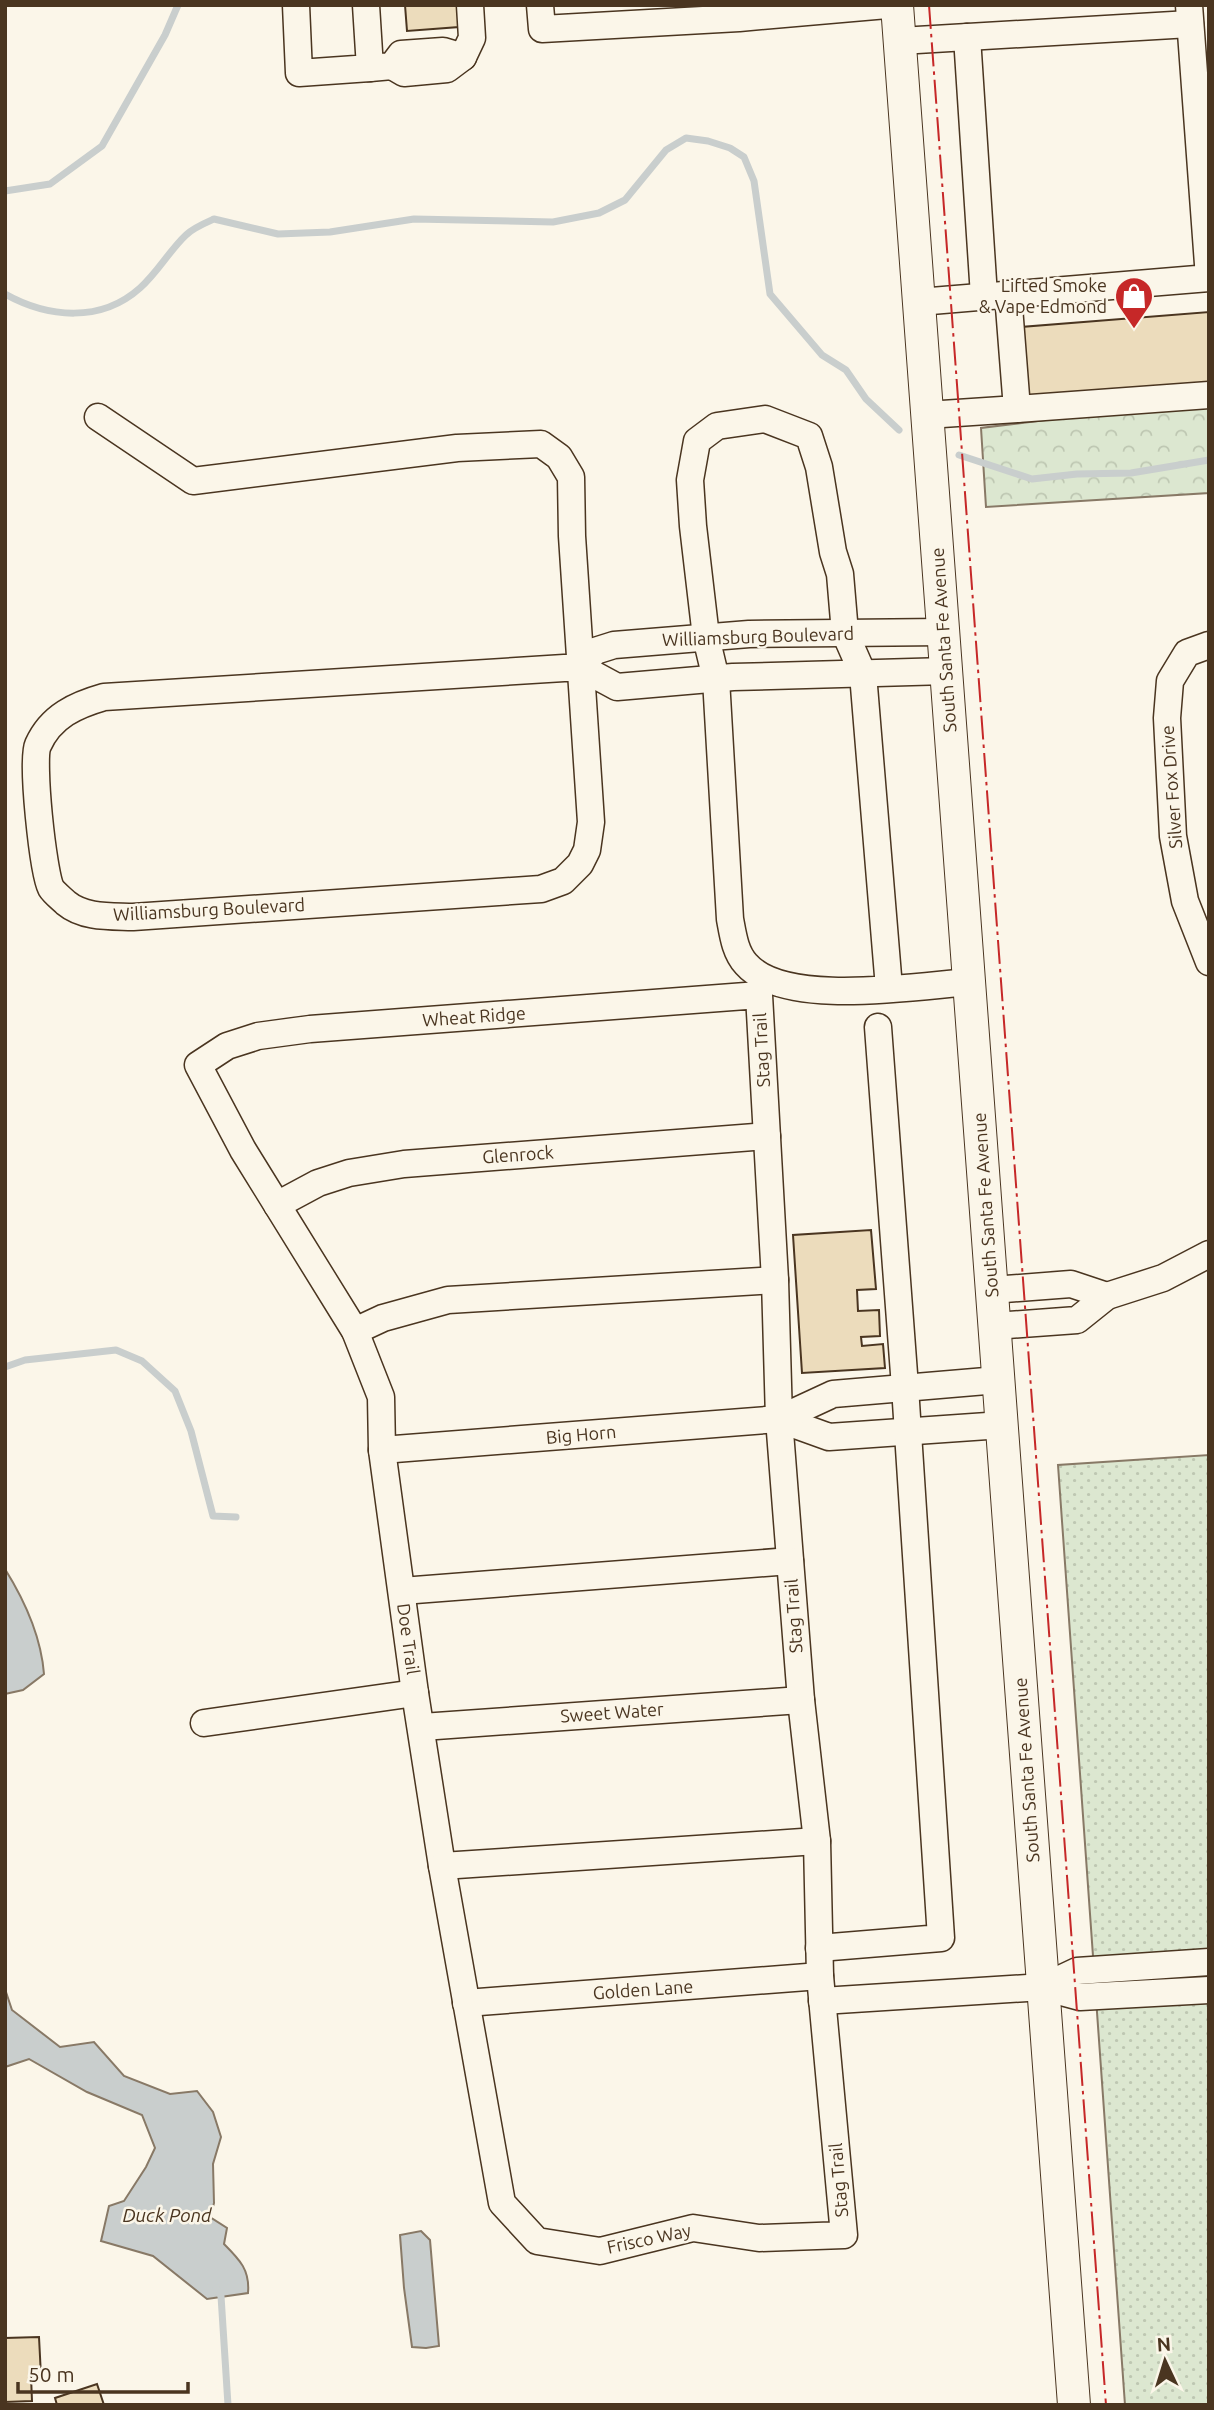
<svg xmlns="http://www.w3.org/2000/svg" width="1214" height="2410" font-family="Ubuntu,sans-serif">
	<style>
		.grass { fill: url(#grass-dots); stroke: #887966; stroke-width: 2 }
		.forest { fill: url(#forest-crowns); stroke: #887966; stroke-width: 2 }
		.water { fill: #c9cecd; stroke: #887966; stroke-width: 2 }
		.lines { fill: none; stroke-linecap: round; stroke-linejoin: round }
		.stream { stroke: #c9cecd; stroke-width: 7 }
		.building { fill: #ecdcbc; stroke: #4a3520; stroke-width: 2 }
		.minor-casing { stroke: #4a3520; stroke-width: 29 }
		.major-casing { stroke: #4a3520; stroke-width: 34 }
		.minor { stroke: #fbf6e9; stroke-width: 26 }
		.major { stroke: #fbf6e9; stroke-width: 32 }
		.power { stroke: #c62828; stroke-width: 2; stroke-dasharray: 24 5 3.5 5; stroke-linecap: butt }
		.labels { text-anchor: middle; stroke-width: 5; stroke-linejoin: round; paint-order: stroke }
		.poi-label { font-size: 18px; fill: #4a3520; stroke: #fbf6e9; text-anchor: end }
		.street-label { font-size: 18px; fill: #4a3520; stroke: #fbf6e9 }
		.water-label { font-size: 19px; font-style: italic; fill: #4a3520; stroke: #fbf6e9 }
	</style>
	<defs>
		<pattern id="grass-dots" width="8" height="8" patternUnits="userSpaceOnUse" patternTransform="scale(1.75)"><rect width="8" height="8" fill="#dce7d0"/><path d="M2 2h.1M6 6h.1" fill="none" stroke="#bec7b2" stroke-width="1.8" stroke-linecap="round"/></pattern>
		<pattern id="forest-crowns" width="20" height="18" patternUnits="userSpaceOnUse" patternTransform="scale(1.75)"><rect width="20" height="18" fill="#dce7d0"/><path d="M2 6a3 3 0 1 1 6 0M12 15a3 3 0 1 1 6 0" fill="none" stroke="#bec7b2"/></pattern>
	</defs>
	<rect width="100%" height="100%" fill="#fbf6e9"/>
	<path class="grass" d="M 1209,1455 L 1209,2405 L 1125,2405 L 1058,1465 Z"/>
	<path class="forest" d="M 1209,404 L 1209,493 L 986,507 L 981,428 L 1117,411 Z"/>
	<g class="water">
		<path d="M 5,1569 C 25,1601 41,1636 44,1674 L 23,1690 L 5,1694 Z"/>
		<path d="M 5,1989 L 12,2010 L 60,2047 L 94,2042 L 124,2076 L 170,2094 L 197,2091 L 213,2112 L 221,2137 L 213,2164 L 214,2203 L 210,2217 L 227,2228 L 224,2244 C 240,2260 250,2270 248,2293 L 207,2299 L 153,2256 L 101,2241 L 109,2206 L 124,2201 L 146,2167 L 155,2148 L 142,2115 L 87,2092 L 29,2059 L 5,2067 Z"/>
		<path d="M 421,2231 L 430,2240 L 439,2346 L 426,2348 L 412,2347 L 404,2288 L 400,2235 Z"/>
	</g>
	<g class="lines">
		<g class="stream">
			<path d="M 5,191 L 50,184 L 102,146 L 165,35 L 178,5"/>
			<path d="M 5,294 C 48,318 101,323 140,288 C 158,272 169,251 186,235 C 193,228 205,223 214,219 L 278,234 L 330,232 L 414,219 L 553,222 L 599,213 L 625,200 L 666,150 L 686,138 L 708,141 L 730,148 L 744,157 L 754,181 L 770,294 L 822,355 L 846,370 L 866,399 L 899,430"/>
			<path d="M 959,455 L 1032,479 L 1077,474 L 1131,473 L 1209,460"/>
			<path d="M 5,1367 L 25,1360 L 116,1350 L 142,1361 L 175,1391 L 191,1431 L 213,1516 L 236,1517"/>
			<path d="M 216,2288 L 221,2296 L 228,2405"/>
		</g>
	</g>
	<g class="building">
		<path d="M 405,5 L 457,5 L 459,27 L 407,31 Z"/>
		<path d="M 1209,312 L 1209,383 L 1027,397 L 1021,327 Z"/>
		<path d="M 871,1230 L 876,1289 L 857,1290 L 858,1311 L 879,1310 L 880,1336 L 861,1337 L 862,1346 L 883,1344 L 885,1368 L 802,1373 L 793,1235 Z"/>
		<path d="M 39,2337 L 41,2376 L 31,2376 L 32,2401 L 5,2402 L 5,2338 Z"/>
		<path d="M 97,2384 L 104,2405 L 57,2405 L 55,2398 Z"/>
	</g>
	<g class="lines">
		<defs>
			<g id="minor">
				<path d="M 296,5 L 299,73 L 370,68 L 366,5"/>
				<path d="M 540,5 L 542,29 L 739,18 L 887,5"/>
				<path d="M 967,37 L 984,296"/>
				<path d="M 900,41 L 1190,24"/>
				<path d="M 392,66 L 404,73 L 447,69 L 463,57"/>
				<path d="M 370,68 L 392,66 L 401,54 L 443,51 L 463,57 L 472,38 L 470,5"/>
				<path d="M 919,302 L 1209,278 L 1189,5"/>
				<path d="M 1017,409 L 1209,395"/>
				<path d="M 927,415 L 1017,409 L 1008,294"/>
				<path d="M 98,417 L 193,481 L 457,448 L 541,444 L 559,457 L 571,477 L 572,536 L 591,822 L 587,850 L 580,864 L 563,881 L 541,889 L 133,917 C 111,916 84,918 66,903 C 62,899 54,893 51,888 C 43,872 31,760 38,745 C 51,716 76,705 104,697 L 580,667 L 617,687 L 733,677 L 947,671"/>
				<path d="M 1209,645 L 1187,653 L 1170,681 L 1167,718 L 1173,836 L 1185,901 L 1209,962"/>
				<path d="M 580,667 L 595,651 L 614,645 L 749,634 L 944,632"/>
				<path d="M 889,988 L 863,674 L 845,633 L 840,574 L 833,552 L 819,467 L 809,436 L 765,419 L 717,426 L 697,441 L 690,480 L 693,526 L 706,637 L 716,679 L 730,919 C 733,935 735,952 746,964 C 784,1008 916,986 970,982"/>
				<path d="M 759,995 L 775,1280 L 779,1419 L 801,1700 L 817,1841 L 820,1976 L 844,2235 L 759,2238 L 693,2228 L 600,2251 L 537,2241 L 502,2203 L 442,1866 L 415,1693 L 382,1450 L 381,1397 L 355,1331 L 243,1150 L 198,1065 L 227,1046 L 258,1036 L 310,1029 Z"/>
				<path d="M 277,1205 L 318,1183 L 349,1173 L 404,1164 L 767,1136"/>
				<path d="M 992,1290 L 1071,1284 L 1107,1296"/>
				<path d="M 995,1326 L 1077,1320 L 1107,1296 L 1163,1278 L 1209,1254"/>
				<path d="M 355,1331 L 383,1318 L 448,1300 L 775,1280"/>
				<path d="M 779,1419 L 829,1437 L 1002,1425"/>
				<path d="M 382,1450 L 779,1419 L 833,1394 L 998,1380"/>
				<path d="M 402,1591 L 790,1561"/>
				<path d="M 204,1723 L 415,1693"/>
				<path d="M 422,1727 L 801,1700"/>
				<path d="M 442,1866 L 817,1841"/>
				<path d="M 819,1948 L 941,1938 L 905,1387 L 878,1027"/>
				<path d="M 1043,1987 L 1077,1971 L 1209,1962"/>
				<path d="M 822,2001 L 1043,1987 L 1080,1997 L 1209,1990"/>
				<path d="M 466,2003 L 820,1976"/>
			</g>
			<path id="major" d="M 897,5 L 1074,2405"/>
		</defs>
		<use href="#minor" class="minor-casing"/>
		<use href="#major" class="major-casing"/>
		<use href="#minor" class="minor"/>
		<use href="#major" class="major"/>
		<path class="power" d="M 929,5 L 1106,2405"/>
	</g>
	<defs>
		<symbol id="shop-pin" viewBox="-11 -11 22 30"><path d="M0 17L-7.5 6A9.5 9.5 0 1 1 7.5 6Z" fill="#c62828" stroke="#fbf6e9"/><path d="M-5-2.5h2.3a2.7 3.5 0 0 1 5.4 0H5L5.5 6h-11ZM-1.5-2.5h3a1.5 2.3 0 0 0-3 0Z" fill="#fff"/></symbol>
	</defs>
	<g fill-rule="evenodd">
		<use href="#shop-pin" x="1112" y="274" width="44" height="60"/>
	</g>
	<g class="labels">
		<g class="poi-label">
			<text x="1107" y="292">Lifted Smoke<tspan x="1107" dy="21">&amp; Vape Edmond</tspan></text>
		</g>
		<g class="street-label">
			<text transform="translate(758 637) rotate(-2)" y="6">Williamsburg Boulevard</text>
			<text transform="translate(944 640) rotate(-94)" y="6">South Santa Fe Avenue</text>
			<text transform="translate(1172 787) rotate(-94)" y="6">Silver Fox Drive</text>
			<text transform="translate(209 910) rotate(-3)" y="6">Williamsburg Boulevard</text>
			<text transform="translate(474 1017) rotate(-4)" y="6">Wheat Ridge</text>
			<text transform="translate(762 1050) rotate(-93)" y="6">Stag Trail</text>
			<text transform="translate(518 1155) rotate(-4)" y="6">Glenrock</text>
			<text transform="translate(986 1205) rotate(-94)" y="6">South Santa Fe Avenue</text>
			<text transform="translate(581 1435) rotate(-5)" y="6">Big Horn</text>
			<text transform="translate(794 1616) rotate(-94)" y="6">Stag Trail</text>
			<text transform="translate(408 1639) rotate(82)" y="6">Doe Trail</text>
			<text transform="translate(612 1713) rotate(-4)" y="6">Sweet Water</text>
			<text transform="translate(1027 1770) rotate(-94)" y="6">South Santa Fe Avenue</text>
			<text transform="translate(643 1990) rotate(-4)" y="6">Golden Lane</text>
			<text transform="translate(839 2180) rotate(-95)" y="6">Stag Trail</text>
			<text transform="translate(649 2239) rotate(-12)" y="6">Frisco Way</text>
		</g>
		<g class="water-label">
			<text x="167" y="2222">Duck Pond</text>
		</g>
	</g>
	<rect width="1214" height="2410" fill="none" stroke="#4a3520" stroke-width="14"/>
	<g transform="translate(1165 2361) rotate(356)" stroke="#fbf6e9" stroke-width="5" paint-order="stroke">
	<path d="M0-5L12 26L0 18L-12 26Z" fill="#4a3520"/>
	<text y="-10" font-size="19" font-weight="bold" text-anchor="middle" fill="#4a3520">N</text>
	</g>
	<path d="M18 2382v10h170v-10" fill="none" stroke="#4a3520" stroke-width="3.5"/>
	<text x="28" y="2382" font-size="21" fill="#4a3520" stroke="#fbf6e9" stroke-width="5" paint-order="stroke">50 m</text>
</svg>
